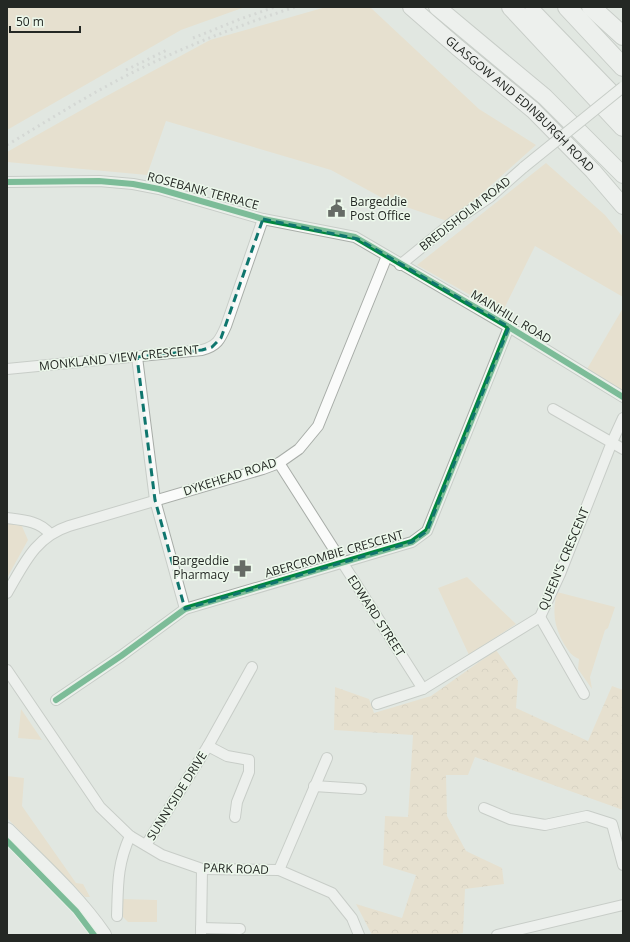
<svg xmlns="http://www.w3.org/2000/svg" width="630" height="942" font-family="'Open Sans',sans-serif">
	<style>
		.green { fill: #ead8b8 }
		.park { fill: url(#park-crowns) }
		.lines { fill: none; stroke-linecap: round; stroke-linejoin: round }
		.minor-casing { stroke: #a8ada8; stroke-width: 12 }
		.primary-casing { stroke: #a8ada8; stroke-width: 18 }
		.trunk-casing { stroke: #a8ada8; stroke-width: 18 }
		.motorway-casing { stroke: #a8ada8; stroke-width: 20 }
		.minor { stroke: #fafbfa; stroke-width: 10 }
		.primary { stroke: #fafbfa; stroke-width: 16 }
		.trunk { stroke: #fafbfa; stroke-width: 16 }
		.motorway { stroke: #fafbfa; stroke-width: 18 }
		.rail { stroke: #c4c5c4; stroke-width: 3; stroke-dasharray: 2 4; stroke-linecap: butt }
		.minor-bridge-casing { stroke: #a8ada8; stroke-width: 12; stroke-linecap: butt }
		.minor-bridge { stroke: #fafbfa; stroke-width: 10 }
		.cycleway-casing { stroke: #ecf8eb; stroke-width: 8 }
		.cycleway { stroke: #00873e; stroke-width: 6 }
		.marked { fill: none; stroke: #0f766e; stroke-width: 3; stroke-dasharray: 8 5; stroke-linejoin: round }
		.labels { text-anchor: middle; stroke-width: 3; stroke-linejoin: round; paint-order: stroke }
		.street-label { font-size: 12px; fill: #242824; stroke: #ecf8eb }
		.poi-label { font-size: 12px; fill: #242824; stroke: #ecf8eb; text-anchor: start }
	</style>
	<defs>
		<pattern id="park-crowns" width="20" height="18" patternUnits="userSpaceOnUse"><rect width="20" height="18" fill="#ead8b8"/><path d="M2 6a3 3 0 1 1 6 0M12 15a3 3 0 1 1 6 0" fill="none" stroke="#c9b99e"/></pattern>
	</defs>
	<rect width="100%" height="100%" fill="#e1e7e1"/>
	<g class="green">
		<path d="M 7,7 L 245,7 L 181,30 L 7,130 Z"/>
		<path d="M 326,7 L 370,7 L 479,109 L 536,145 L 450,222 L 386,200 L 331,170 L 166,121 L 147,175 L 7,162 L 7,152 L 101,99 L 210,40 Z"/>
		<path d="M 546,163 L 605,215 L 623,237 L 623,297 L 535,246 L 502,313 L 417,265 Z"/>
		<path d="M 623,308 L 623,392 L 587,369 Z"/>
		<path d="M 7,522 L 21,524 L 28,540 L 7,578 Z"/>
		<path d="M 467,577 L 516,624 L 469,655 L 438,588 Z"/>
		<path d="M 557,592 L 615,607 L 608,628 L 605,630 L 590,677 L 592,689 L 578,669 L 579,659 C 570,655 569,651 564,644 C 554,626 552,612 557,592 Z"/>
		<path d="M 21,709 L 42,740 L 18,738 Z"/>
		<path d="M 7,776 L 24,778 L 22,806 L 76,883 L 83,884 L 90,897 L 85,897 L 7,818 Z"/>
		<path d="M 121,899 L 157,900 L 157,922 L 128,922 L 122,916 Z"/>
	</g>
	<path class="park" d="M 496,650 L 518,681 L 516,708 L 588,741 L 612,686 L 623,690 L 623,810 L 475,757 L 468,775 L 446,775 L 447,816 L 466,851 L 502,868 L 504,884 L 465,889 L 463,933 L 452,935 L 372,935 L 356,904 L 402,918 L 416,875 L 383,865 L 385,816 L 408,817 L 413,735 L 334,730 L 335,687 L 369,699 L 374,713 L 431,696 Z"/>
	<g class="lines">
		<defs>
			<g id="minor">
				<path d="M 7,182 L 99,181 L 133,184 L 159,189 L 263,219 L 355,237 L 509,327 L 623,397"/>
				<path d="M 400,265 L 453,222 L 490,197 L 524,167"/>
				<path d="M 137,357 L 155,500 L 185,609"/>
				<path d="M 7,369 L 202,350 C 217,346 220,340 226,326 L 263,219"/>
				<path d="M 553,409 L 623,449"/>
				<path d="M 279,463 L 423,689"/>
				<path d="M 7,518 C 23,520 40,521 50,534"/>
				<path d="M 7,593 C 24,564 35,537 69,526 L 263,469 L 279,463 L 299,449 L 318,426 L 387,256"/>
				<path d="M 540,617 L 584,694"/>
				<path d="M 7,670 L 100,807 L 130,836 L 162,855 L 202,869 L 279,870 L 332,893 L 352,918 L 359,935"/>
				<path d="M 56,700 L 121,656 L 185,609 L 412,542 L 427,531 L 509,327"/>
				<path d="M 377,704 L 423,689 L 540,617 L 560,574 L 612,442 L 623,418"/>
				<path d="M 208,746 L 227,756 L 249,760 L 249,772 L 237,802 L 235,817"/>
				<path d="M 314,786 L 361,789"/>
				<path d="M 484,808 L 510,819 L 545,825 L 587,816 L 612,824 L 623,865"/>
				<path d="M 146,845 L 208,746 L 252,667"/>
				<path d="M 279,870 L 327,758"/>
				<path d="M 117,916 C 118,885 117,865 130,836"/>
				<path d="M 201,928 L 240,929"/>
				<path d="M 201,935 L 202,869"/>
				<path d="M 497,935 L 623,905"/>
			</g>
			<path id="primary" d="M 7,831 C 40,864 76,896 103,935"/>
			<g id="trunk">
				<path id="s1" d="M 411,7 L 457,47 L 533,110 L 593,171 L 623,206"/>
				<path d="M 437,7 L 545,97 L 623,175"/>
			</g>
			<g id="motorway">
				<path d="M 511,7 L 623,127"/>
				<path d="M 567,7 L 623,67"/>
				<path d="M 591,7 L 623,36"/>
				<path d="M 533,13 L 623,106"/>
			</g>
		</defs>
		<use href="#minor" class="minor-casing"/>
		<use href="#primary" class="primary-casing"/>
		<use href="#trunk" class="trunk-casing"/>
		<use href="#motorway" class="motorway-casing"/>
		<use href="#minor" class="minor"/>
		<use href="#primary" class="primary"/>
		<use href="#trunk" class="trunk"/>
		<use href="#motorway" class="motorway"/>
		<g class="rail">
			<path d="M 193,38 L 243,18 L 275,7"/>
			<path d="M 126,70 L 167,50"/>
			<path d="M 7,145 C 44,123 80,100 118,80 C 175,50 234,27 295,7"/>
		</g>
		<defs>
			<path id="minor-bridge" d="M 524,167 L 623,87"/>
		</defs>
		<use href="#minor-bridge" class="minor-bridge-casing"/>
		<use href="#minor-bridge" class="minor-bridge"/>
		<defs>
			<g id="cycleway">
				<path d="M 7,182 L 99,181 L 133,184 L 159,189 L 263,219 L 355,237 L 509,327 L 623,397"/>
				<path d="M 56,700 L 121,656 L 185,609 L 412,542 L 427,531 L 509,327"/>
				<path d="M 7,841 L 76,911 L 94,935"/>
			</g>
		</defs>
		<use href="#cycleway" class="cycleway-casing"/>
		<use href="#cycleway" class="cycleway"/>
	</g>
	<path d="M0 0H630V942H0ZM 263,219 L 358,239 L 509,327 L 427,531 L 412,542 L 185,609 L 155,500 L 137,357 L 202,350 L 212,347 L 221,338 Z" fill="#e1e7e1" fill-opacity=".55" fill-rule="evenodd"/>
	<path class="marked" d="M 263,219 L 358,239 L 509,327 L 427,531 L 412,542 L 185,609 L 155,500 L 137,357 L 202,350 L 212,347 L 221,338 Z"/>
	<defs>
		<symbol id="civic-bare" viewBox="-9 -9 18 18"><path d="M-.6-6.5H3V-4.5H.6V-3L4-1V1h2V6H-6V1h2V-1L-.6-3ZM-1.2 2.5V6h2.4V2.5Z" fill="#666b66" stroke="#ecf8eb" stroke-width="2.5" paint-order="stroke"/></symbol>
		<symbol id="pharmacy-bare" viewBox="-9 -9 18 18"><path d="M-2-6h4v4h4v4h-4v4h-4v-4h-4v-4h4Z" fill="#666b66" stroke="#ecf8eb" stroke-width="2.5" paint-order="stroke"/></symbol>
	</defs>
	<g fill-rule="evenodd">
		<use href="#civic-bare" x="324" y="196" width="25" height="25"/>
		<use href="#pharmacy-bare" x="230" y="556" width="25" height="25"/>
	</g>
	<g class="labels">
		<g class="street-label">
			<text dy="4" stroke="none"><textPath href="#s1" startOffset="146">GLASGOW AND EDINBURGH ROAD</textPath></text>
			<text transform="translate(203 191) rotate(15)" y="4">ROSEBANK TERRACE</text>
			<text transform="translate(465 214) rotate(-38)" y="4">BREDISHOLM ROAD</text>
			<text transform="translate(511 317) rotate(31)" y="4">MAINHILL ROAD</text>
			<text transform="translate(119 358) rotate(-6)" y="4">MONKLAND VIEW CRESCENT</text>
			<text transform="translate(230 477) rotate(-18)" y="4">DYKEHEAD ROAD</text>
			<text transform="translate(334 554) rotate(-16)" y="4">ABERCROMBIE CRESCENT</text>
			<text transform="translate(564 559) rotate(-67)" y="4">QUEEN'S CRESCENT</text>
			<text transform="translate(376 616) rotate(57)" y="4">EDWARD STREET</text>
			<text transform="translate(177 796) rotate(-58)" y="4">SUNNYSIDE DRIVE</text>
			<text transform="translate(236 869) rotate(2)" y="4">PARK ROAD</text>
		</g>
		<g class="poi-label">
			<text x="350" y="206">Bargeddie<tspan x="350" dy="14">Post Office</tspan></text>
			<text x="229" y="565" text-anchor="end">Bargeddie<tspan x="229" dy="14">Pharmacy</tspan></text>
		</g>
	</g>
	<rect width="630" height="942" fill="none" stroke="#242824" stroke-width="16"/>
	<path d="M10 26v6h70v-6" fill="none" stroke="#242824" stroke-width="2"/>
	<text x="16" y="26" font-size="12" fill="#242824" stroke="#ecf8eb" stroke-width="3" paint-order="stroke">50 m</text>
</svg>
